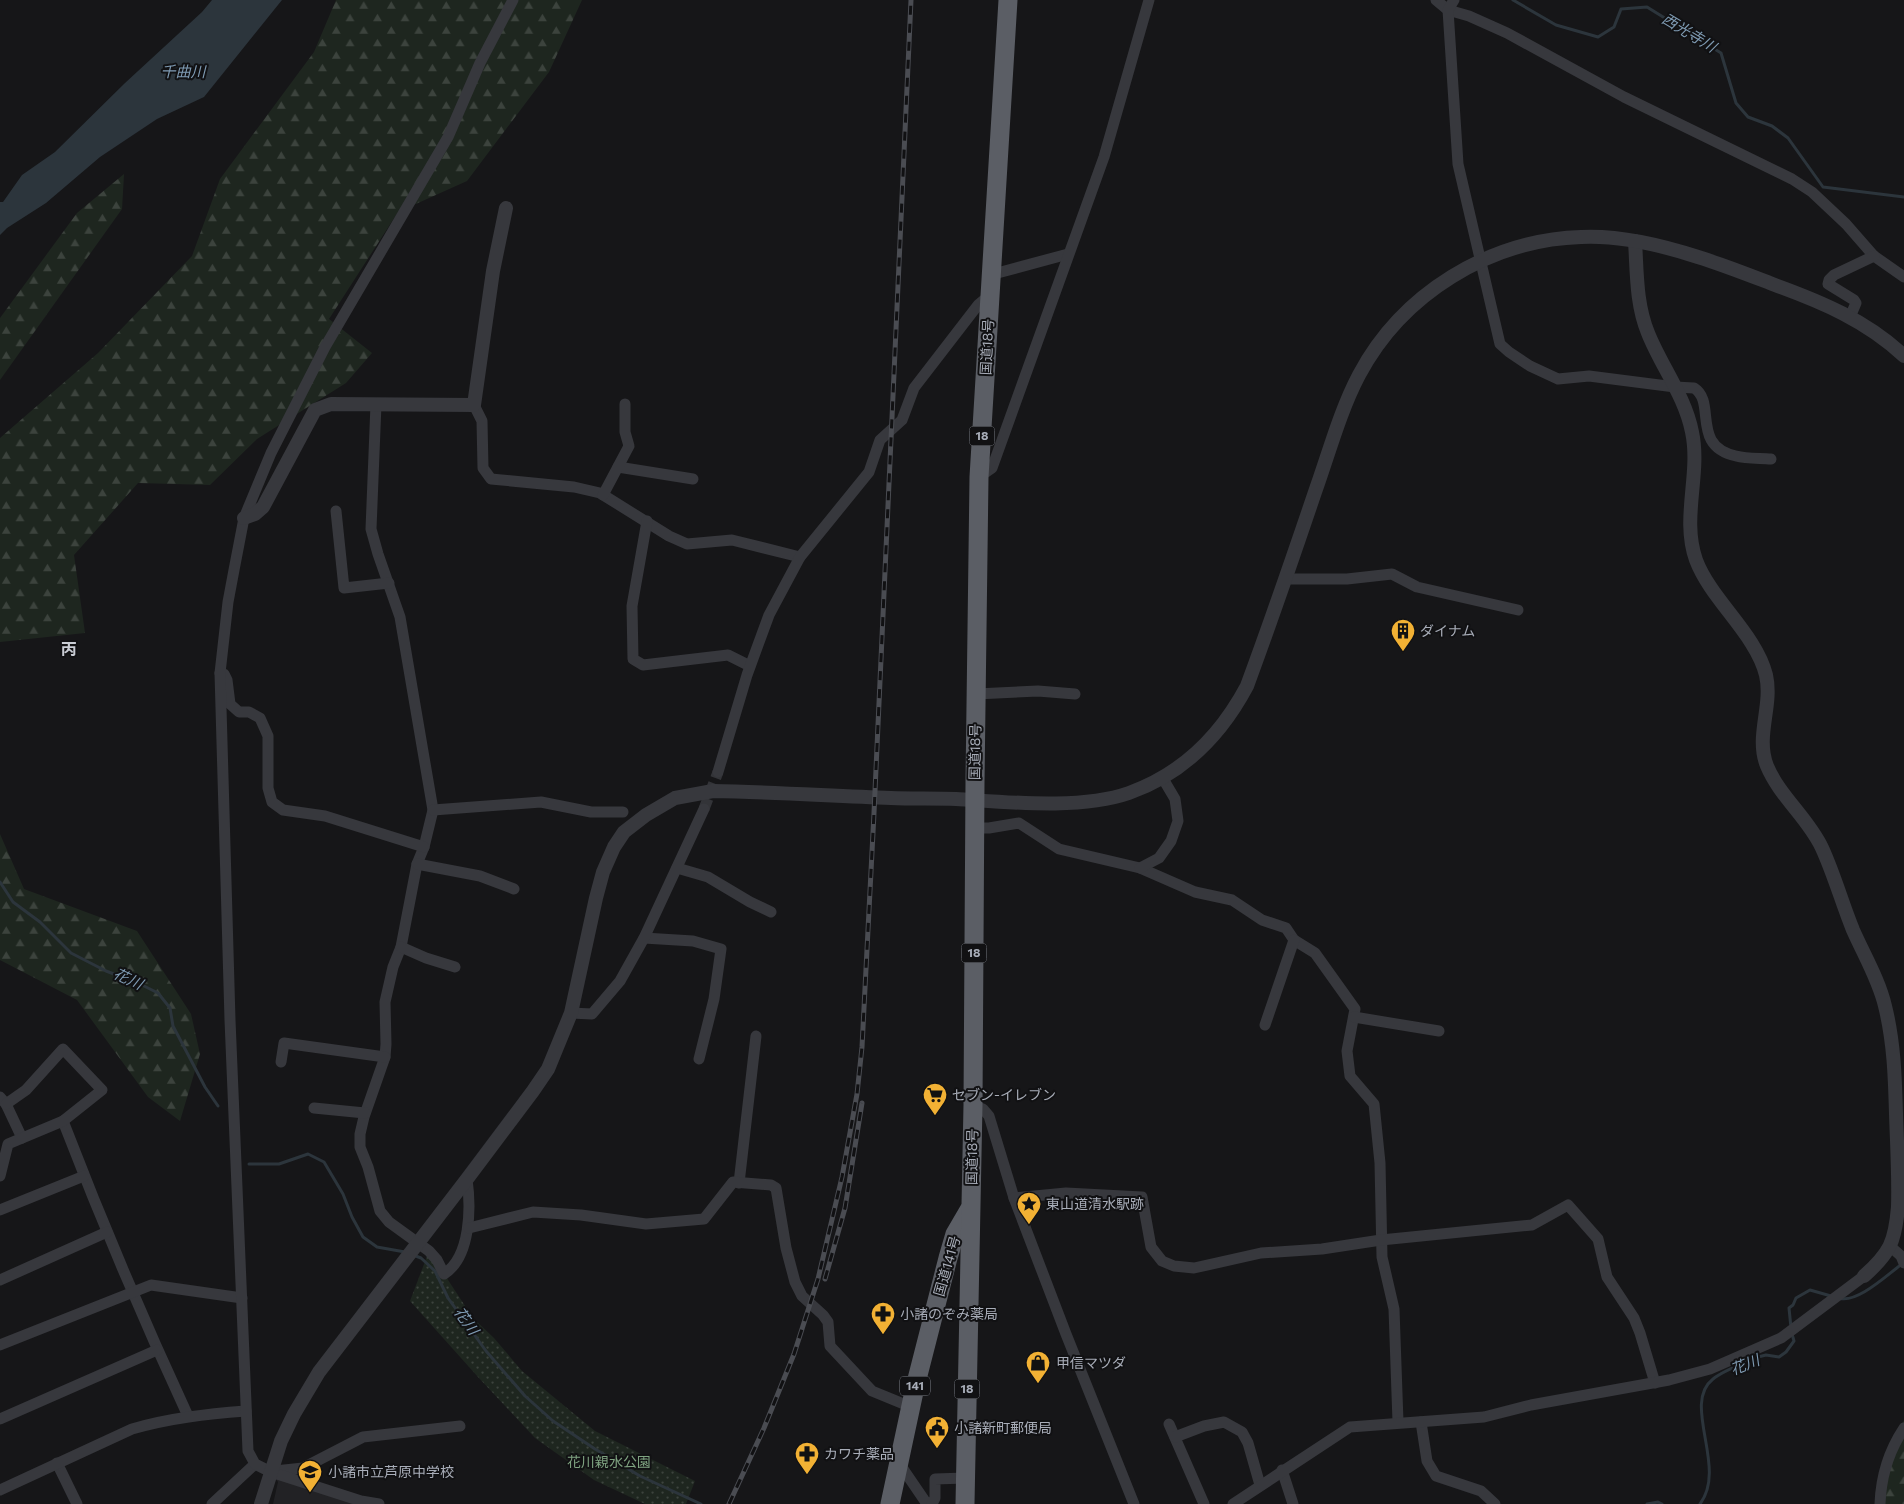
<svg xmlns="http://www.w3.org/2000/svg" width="1904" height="1504" font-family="Commissioner,'Noto Sans JP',sans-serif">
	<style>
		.built { fill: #222225 }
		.forest { fill: url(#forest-firs) }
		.park { fill: url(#park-dots) }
		.water { fill: #2c353c }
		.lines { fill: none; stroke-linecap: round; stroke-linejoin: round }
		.stream { stroke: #2c353c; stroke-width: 3 }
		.minor-tunnel { stroke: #333438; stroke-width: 11; stroke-dasharray: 11 5.5; stroke-linecap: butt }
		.minor { stroke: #37383d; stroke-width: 11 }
		.tertiary { stroke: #37383d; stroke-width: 14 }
		.trunk { stroke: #5b5e65; stroke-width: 19 }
		.rail-casing { stroke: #4a4c52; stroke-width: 5 }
		.rail { stroke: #111113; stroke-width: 3; stroke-dasharray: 9; stroke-linecap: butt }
		.labels { text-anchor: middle; stroke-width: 4; stroke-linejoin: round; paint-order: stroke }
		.shield { fill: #111113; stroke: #7b7e86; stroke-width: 1 }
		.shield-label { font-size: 12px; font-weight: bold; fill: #a8adb8 }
		.street-label { font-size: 14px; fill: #a8adb8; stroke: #111113 }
		.poi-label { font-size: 14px; fill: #a8adb8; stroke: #111113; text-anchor: start }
		.park-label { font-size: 14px; fill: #7fa381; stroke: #111113 }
		.water-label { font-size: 15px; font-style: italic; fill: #7f9bb3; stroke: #111113 }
		.quarter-label { font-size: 16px; font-weight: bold; fill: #c9ccd4; stroke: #111113 }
	</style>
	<defs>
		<pattern id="forest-firs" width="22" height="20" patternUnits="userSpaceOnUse" patternTransform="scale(1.25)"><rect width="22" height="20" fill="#1e261f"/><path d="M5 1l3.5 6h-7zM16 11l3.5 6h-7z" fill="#3c433d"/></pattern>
		<pattern id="park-dots" width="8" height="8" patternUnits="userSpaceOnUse" patternTransform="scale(1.25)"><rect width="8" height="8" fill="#1e261f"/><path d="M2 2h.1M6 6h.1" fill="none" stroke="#3c433d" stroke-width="1.8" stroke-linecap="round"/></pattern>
	</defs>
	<rect width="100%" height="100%" fill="#161618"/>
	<path class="built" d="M 271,1472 L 384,1504 L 273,1504 L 278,1482 Z"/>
	<g class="forest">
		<path d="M 336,0 L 582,0 L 549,72 L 467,181 L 398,212 L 329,319 L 372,353 L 346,383 L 257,439 L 210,485 L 138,483 L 74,555 L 85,633 L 0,642 L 0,438 L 98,353 L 192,256 L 220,179 L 314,52 Z"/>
		<path d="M 124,174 L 122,209 L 0,380 L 0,318 L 77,213 Z"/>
		<path d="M 0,834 L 24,889 L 137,931 L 191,1014 L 200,1054 L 180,1121 L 148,1097 L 77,1000 L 0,960 Z"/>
		<path d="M 1904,1420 L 1904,1504 L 1882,1504 L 1881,1466 Z"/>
	</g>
	<path class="park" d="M 429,1251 L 473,1318 L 494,1338 L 522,1371 L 595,1431 L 695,1481 L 686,1504 L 645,1504 L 594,1480 L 535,1438 L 478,1377 L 410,1301 Z"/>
	<path class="water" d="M 212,0 L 282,0 L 204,97 L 157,119 L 100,157 L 46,203 L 7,228 L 0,235 L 0,202 L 3,202 L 22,175 L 55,152 L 125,83 L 202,12 Z"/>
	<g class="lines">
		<g class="stream">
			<path d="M 1513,0 L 1556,25 L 1598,37 L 1614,27 L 1621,9 L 1647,7 L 1721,53 L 1736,103 L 1748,117 L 1772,126 L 1788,138 L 1823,187 L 1904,197"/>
			<path d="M 0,882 L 13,902 L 40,922 L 71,953 L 106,971 L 140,984 L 158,993 L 170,1008 L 173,1026 L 205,1087 L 218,1106"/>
			<path d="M 249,1164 L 279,1164 L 308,1154 L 324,1162 L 343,1194 L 352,1217 L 363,1237 L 377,1247 L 405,1252"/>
			<path d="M 413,1255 L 421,1258 L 435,1271 L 448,1298 L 486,1351 L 525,1396 L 553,1421 L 595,1449 L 640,1476 L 701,1504"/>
			<path d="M 1839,1298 C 1857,1304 1888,1274 1902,1264"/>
			<path d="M 1791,1328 L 1789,1308 L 1793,1305 L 1796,1298 L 1810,1290 L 1831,1296"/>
			<path d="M 1647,1504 L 1658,1502 L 1662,1504"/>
			<path d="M 1700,1504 C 1728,1467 1681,1404 1713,1379 C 1724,1370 1745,1363 1758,1357 L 1766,1355 L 1779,1357 L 1786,1352 L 1794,1341 L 1792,1334"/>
		</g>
		<path class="minor-tunnel" d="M 704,809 L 718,772"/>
		<g class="minor">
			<path d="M 1436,0 L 1448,10 L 1469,16 L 1507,33 L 1624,97 L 1792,179 L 1812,192 L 1846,224 L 1874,256 L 1904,277"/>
			<path d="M 1454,0 L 1448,10 L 1458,164 L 1500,344 L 1509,352 L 1530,366 L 1558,379 L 1589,376 L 1675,387 L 1694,388 C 1717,402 1690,446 1736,456 C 1747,459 1760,458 1771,459"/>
			<path d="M 990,275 L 1068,254"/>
			<path d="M 1850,317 L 1856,303 L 1854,300 L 1828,284 L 1829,280 L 1834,275 L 1874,256"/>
			<path d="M 376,404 L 371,529 L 378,554 L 400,617 L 433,810 L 424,847 L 417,864 L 401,947 L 393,967 L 385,1002 L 386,1044 L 385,1057 L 364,1117 L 360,1134 L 360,1147 L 368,1167 L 380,1211 L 389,1222 L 429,1251 L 437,1260 L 444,1274 C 471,1257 471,1207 467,1179"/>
			<path d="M 474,405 L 482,421 L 483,468 L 491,479 L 574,487 L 600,493 L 669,536 L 687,544 L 732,540 L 800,557"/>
			<path d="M 618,467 L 693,479"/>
			<path d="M 979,477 L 992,468 L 1104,157 L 1149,0"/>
			<path d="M 603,495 L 629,446 L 625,432 L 625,404"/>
			<path d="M 336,511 L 344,588 L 389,583"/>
			<path d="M 647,521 L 632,606 L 633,659 L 643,665 L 728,655 L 750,666"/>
			<path d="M 1285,579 L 1347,579 L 1392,574 L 1417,587 L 1518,610"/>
			<path d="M 220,673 L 224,674 L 227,680 L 230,704 L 239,712 L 249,712 L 260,718 L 268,736 L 268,788 L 272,802 L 283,810 L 325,816 L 424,847"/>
			<path d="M 976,694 L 1038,691 L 1075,694"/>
			<path d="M 718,772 L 747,675 L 769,615 L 800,557 L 869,472 L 880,440 L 902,420 L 914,388 L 978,305 L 990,295"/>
			<path d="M 433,810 L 541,802 L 591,812 L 623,812"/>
			<path d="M 974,828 L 989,828 L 1019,823 L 1059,849 L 1140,868 L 1195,892 L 1232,900 L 1262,920 L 1286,928 L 1294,940 L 1315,953 L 1355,1009 L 1347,1051 L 1350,1076 L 1374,1104 L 1380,1163 L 1382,1257 L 1394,1309 L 1398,1422"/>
			<path d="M 417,864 L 480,876 L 514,889"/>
			<path d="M 677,868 L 708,877 L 750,902 L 771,912"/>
			<path d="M 1140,868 L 1159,858 L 1171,841 L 1178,821 L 1175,799 L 1162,777"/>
			<path d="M 644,938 L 693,941 L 721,949 L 714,999 L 699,1059"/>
			<path d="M 401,947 L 426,958 L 455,967"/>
			<path d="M 571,1013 L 592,1014 L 620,981 L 644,938 L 704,809"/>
			<path d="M 1354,1017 L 1439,1031"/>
			<path d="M 1265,1025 L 1294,940"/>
			<path d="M 281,1062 L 284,1043 L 385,1057"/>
			<path d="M 0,1097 L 6,1104 L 22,1138"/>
			<path d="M 973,1105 L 983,1109 L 989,1116 L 1014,1198 L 1066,1334 L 1134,1504"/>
			<path d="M 314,1108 L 365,1113"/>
			<path d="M 63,1121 C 101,1220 143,1319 188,1416"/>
			<path d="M 0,1176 L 8,1144 L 63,1121 L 102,1090 L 63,1049 L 26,1090 L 6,1104"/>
			<path d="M 739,1183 L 756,1036"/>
			<path d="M 1014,1198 L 1066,1193 L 1142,1197 L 1151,1247 L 1162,1261 L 1174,1266 L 1194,1268 L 1261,1253 L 1322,1249 L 1381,1240 L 1532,1225 L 1568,1205 L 1598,1239 L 1607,1277 L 1634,1318 L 1640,1333 L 1655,1383"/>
			<path d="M 0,1210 L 84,1176"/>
			<path d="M 469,1228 L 533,1212 L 581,1215 L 646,1224 L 704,1219 L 733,1182 L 771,1185 L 776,1188 L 786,1248 L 795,1282 L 802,1296 L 823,1315 L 828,1322 L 830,1346 L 872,1391 L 911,1407"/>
			<path d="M 1891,1247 L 1901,1256 L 1904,1263"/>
			<path d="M 0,1280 L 107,1232"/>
			<path d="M 0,1345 L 151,1285 L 242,1298"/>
			<path d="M 0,1419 L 157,1350"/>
			<path d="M 1421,1422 L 1427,1461 L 1436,1476 L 1481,1491 L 1495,1504"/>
			<path d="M 1169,1424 L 1204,1504"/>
			<path d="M 1175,1437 L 1204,1426 L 1224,1422 L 1242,1432 L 1248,1443 L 1260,1485"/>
			<path d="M 57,1463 L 77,1504"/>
			<path d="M 899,1463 L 927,1504"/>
			<path d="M 1282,1470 L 1293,1504"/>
			<path d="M 275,1471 L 303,1468 L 363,1437 L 460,1426"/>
			<path d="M 0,1490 L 132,1429 C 170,1418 207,1414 246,1411"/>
			<path d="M 212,1504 L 255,1464"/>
			<path d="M 379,1504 L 361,1501 L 271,1472 L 255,1464 L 248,1451 L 230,1020 L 220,673 L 228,602 L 234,570 L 244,518 L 271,453 L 325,347 L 448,137 L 480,63 L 513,0"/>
			<path d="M 932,1504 L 935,1498 L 935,1479 L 965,1478"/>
			<path d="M 1233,1504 L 1350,1427 L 1484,1417 L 1531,1405 L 1669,1380 L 1710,1369 L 1781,1338 L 1864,1276"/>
			<path d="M 1880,1504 C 1881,1476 1888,1452 1904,1428"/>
		</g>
		<g class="tertiary">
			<path d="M 1635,241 C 1637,272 1636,304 1648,333 C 1661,366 1685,396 1692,432 C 1701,474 1681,518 1696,560 C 1711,600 1756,634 1766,675 C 1773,706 1755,736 1767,766 C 1780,797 1808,818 1822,848 C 1834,874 1842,903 1853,930 C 1864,955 1879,980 1885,1006 C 1894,1042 1895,1078 1896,1114 C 1897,1145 1899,1176 1898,1207 C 1895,1242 1890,1253 1864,1276"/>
			<path d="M 244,518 L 255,514 L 263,507 L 315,410 L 331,404 L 474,405 L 493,271 L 506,208"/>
			<path d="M 261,1504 L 281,1441 L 294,1414 L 319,1372 L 467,1179 L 533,1091 L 548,1069 L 571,1013 L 596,898 L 603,872 L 614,847 L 624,832 L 646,815 L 675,798 L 713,791 C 773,792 832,796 891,798 C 913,799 934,798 956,799 C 1007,802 1080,810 1129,793 C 1182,774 1221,735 1247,686 C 1271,621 1293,557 1315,492 C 1329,453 1340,411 1359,375 C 1402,294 1489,240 1581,237 C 1620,235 1661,245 1698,257 C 1724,265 1749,275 1775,285 C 1822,302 1867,321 1904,356"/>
		</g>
		<g class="trunk">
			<path d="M 890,1504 L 915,1387 L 948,1258 L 955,1234 L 969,1210"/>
			<path d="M 965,1504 L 973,1105 L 975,782 L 979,477 L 1008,0"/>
		</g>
		<defs>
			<g id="rail">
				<path d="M 825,1279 L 845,1208 L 862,1103"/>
				<path d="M 729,1504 L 764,1428 L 794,1354 L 818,1279 L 842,1177 L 857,1094 L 862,1047 L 874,813 L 911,0"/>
			</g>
		</defs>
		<use href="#rail" class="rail-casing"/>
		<use href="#rail" class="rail"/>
	</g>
	<defs>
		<symbol id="building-pin" viewBox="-11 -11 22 30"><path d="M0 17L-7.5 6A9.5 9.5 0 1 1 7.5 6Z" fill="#f2b134" stroke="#111113"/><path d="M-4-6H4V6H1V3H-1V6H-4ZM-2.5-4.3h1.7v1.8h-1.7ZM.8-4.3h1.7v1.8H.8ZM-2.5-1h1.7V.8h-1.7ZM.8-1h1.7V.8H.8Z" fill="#111"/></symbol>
		<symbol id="supermarket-pin" viewBox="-11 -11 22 30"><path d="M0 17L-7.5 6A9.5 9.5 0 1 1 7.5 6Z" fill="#f2b134" stroke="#111113"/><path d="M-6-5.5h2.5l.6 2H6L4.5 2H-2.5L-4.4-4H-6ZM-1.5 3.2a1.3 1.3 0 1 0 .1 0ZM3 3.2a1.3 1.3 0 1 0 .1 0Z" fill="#111"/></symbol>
		<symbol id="sight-pin" viewBox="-11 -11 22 30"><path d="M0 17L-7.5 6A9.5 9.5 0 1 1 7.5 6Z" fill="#f2b134" stroke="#111113"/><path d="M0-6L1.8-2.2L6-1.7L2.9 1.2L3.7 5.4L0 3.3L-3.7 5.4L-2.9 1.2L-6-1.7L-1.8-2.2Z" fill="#111"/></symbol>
		<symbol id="pharmacy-pin" viewBox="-11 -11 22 30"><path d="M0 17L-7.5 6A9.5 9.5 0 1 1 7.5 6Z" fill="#f2b134" stroke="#111113"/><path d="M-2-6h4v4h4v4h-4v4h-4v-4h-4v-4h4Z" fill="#111"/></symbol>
		<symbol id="shop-pin" viewBox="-11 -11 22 30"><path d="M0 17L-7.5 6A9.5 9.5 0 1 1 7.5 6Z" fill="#f2b134" stroke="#111113"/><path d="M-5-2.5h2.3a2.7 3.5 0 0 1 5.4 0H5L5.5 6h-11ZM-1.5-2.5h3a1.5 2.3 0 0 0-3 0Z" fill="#111"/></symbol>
		<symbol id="civic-pin" viewBox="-11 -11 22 30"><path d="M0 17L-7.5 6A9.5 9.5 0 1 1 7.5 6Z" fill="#f2b134" stroke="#111113"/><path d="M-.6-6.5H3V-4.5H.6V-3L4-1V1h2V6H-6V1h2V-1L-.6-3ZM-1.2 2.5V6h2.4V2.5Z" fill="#111"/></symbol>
		<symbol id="school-pin" viewBox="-11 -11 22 30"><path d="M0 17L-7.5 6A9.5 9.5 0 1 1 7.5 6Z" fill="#f2b134" stroke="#111113"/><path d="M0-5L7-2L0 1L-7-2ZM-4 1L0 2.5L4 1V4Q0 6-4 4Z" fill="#111"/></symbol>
	</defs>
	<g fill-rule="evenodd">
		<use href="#building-pin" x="1389" y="617" width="28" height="38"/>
		<use href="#supermarket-pin" x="921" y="1081" width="28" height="38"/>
		<use href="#sight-pin" x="1015" y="1190" width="28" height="38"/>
		<use href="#pharmacy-pin" x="869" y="1300" width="28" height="38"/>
		<use href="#shop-pin" x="1024" y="1349" width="28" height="38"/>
		<use href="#civic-pin" x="923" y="1414" width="28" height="38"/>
		<use href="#pharmacy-pin" x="793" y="1440" width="28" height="38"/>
		<use href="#school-pin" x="296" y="1458" width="28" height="38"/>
	</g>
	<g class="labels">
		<g class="shield">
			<rect x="969.5" y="426.5" width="25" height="19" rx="4"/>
			<rect x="961.5" y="943.5" width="25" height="19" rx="4"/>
			<rect x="900" y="1376.5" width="30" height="19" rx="4"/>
			<rect x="954.5" y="1379.5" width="25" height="19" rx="4"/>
		</g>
		<g class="shield-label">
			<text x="982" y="440">18</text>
			<text x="974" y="957">18</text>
			<text x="915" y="1390">141</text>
			<text x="967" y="1393">18</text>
		</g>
		<g class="street-label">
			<text transform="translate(987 347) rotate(-87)" y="5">国道18号</text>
			<text transform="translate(975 752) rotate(-89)" y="5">国道18号</text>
			<text transform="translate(972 1157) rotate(-89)" y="5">国道18号</text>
			<text transform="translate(947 1266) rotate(-74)" y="5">国道141号</text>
		</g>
		<g class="poi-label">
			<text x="1420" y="636">ダイナム</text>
			<text x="952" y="1100">セブン-イレブン</text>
			<text x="1046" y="1209">東山道清水駅跡</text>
			<text x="900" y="1319">小諸のぞみ薬局</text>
			<text x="1056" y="1368">甲信マツダ</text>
			<text x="954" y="1433">小諸新町郵便局</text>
			<text x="824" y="1459">カワチ薬品</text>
			<text x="328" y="1477">小諸市立芦原中学校</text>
		</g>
		<g class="park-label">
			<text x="609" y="1467">花川親水公園</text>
		</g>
		<g class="water-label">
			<text transform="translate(1689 33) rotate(31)" y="5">西光寺川</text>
			<text x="183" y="77">千曲川</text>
			<text transform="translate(128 979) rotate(25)" y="5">花川</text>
			<text transform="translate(466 1321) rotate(54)" y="5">花川</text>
			<text transform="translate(1745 1365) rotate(-22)" y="5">花川</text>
		</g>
		<g class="quarter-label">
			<text x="69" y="655">丙</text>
		</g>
	</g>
</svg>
